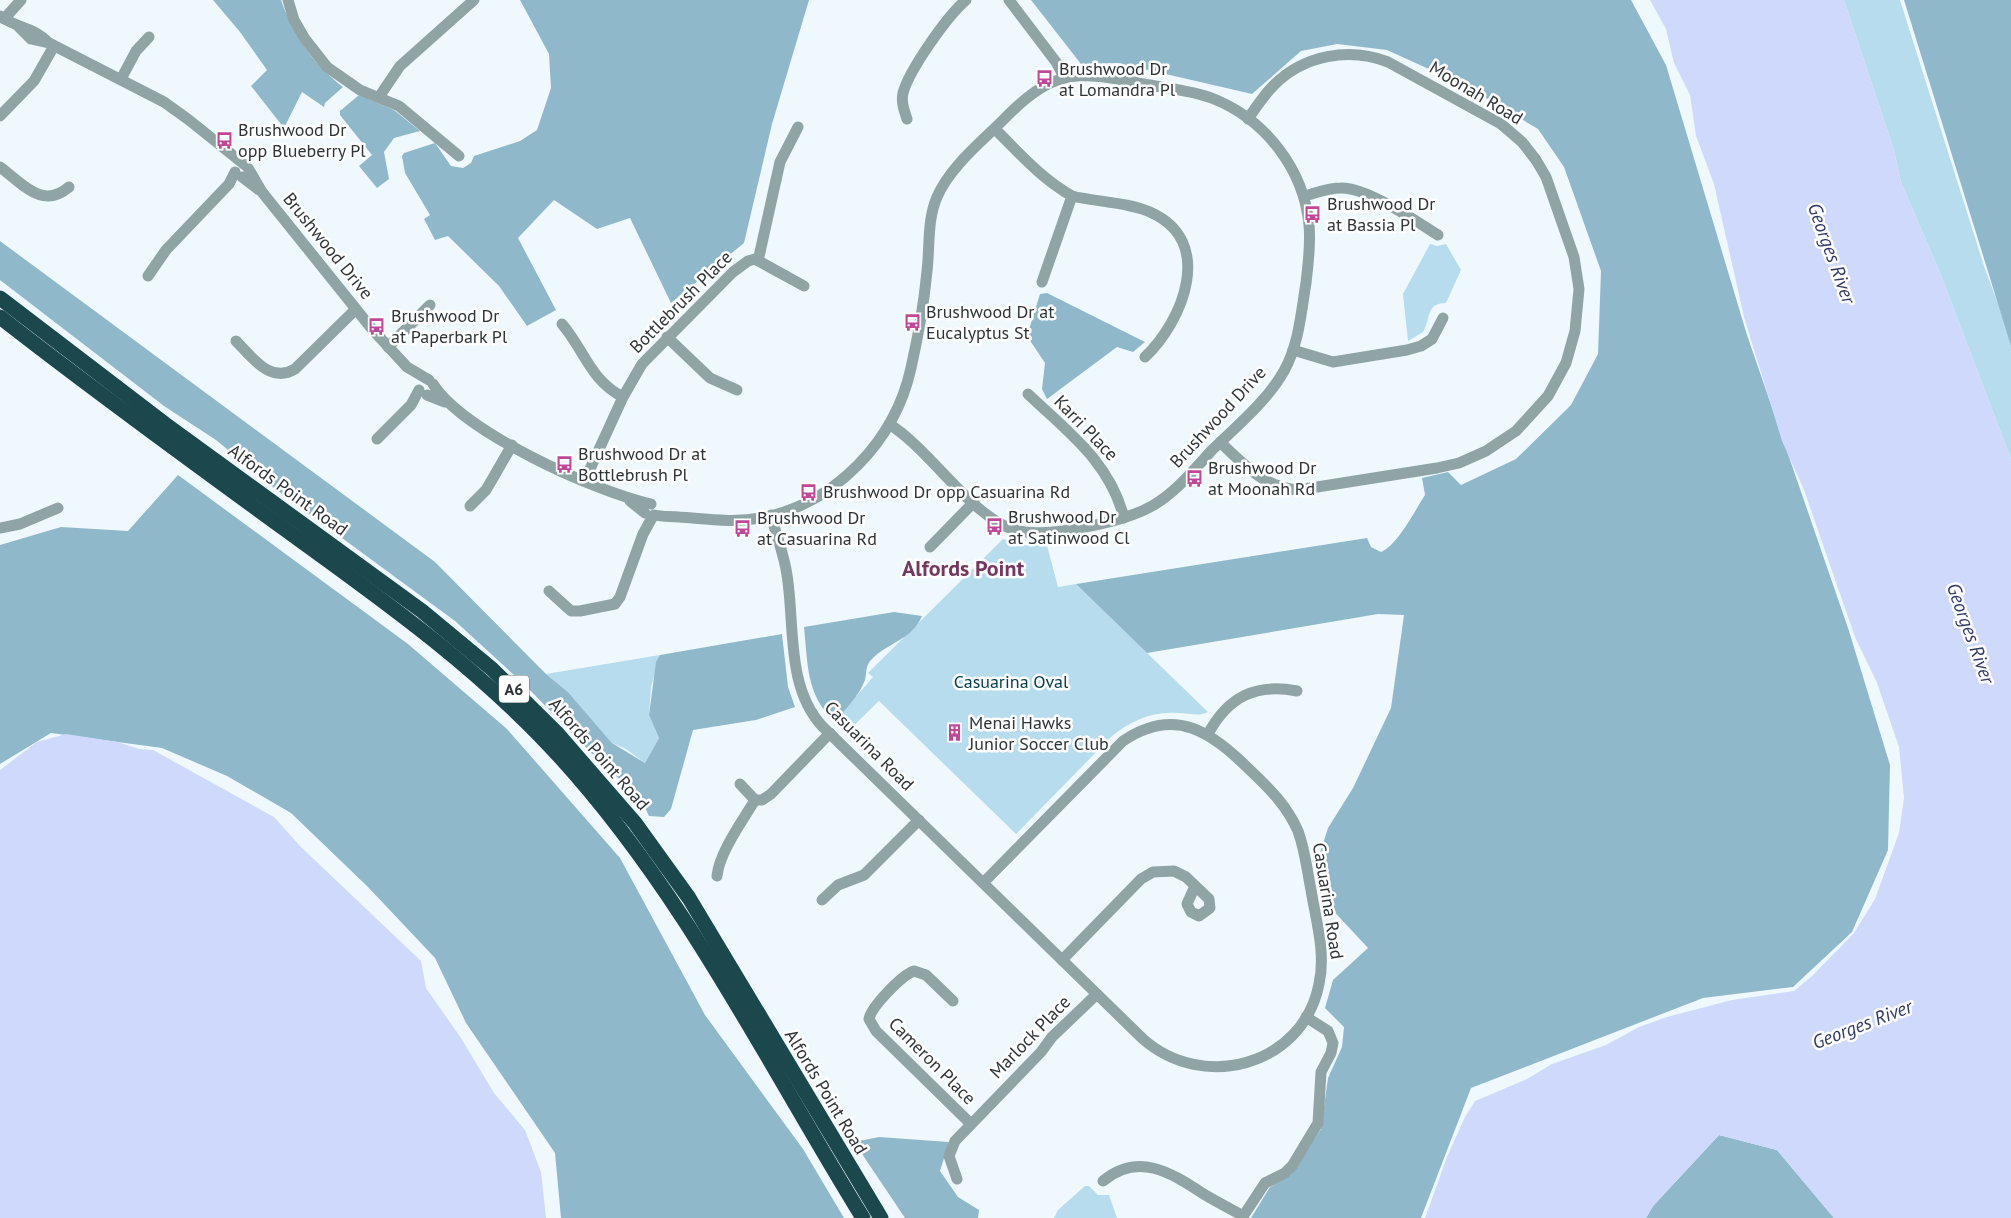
<svg xmlns="http://www.w3.org/2000/svg" width="2011" height="1218" font-family="'PT Sans',sans-serif">
	<style>
		.green { fill: #b6dced }
		.forest { fill: #90b8cb }
		.water { fill: #cfd9fc }
		.lines { fill: none; stroke-linecap: round; stroke-linejoin: round }
		.minor { stroke: #90a4a6; stroke-width: 11 }
		.highway { stroke: #1a484d; stroke-width: 15 }
		.labels { text-anchor: middle; stroke-width: 5; stroke-linejoin: round; paint-order: stroke }
		.shield { fill: #fff; stroke: #6c7173; stroke-width: 1 }
		.shield-label { font-size: 16px; font-weight: bold; fill: #2d3437 }
		.poi-label { font-size: 18px; fill: #2d3437; stroke: #fff; text-anchor: start }
		.street-label { font-size: 18px; fill: #2d3437; stroke: #fff }
		.park-label { font-size: 18px; fill: #013c50; stroke: #fff }
		.water-label { font-size: 19px; font-style: italic; fill: #2f3866; stroke: #fff }
		.district-label { font-size: 22px; font-weight: bold; fill: #75385f; stroke: #fff }
	</style>
	<rect width="100%" height="100%" fill="#eff9fd"/>
	<g class="green">
		<path d="M 1844,0 L 1900,0 L 1984,266 L 2011,339 L 2011,459 L 1941,275 L 1901,182 L 1894,150 Z"/>
		<path d="M 1430,244 L 1437,246 L 1446,244 L 1461,270 L 1446,303 C 1425,303 1431,320 1423,332 L 1408,341 L 1403,294 Z"/>
		<path d="M 1003,539 L 1025,545 L 1046,542 L 1058,587 L 1076,584 L 1208,712 C 1197,717 1190,713 1178,713 C 1152,711 1130,721 1111,737 L 1016,834 L 879,701 L 846,733 L 834,722 L 873,677 L 868,673 Z"/>
		<path d="M 660,655 L 651,687 L 649,715 L 659,738 L 645,763 L 626,749 L 612,743 L 568,692 L 546,674 Z"/>
		<path d="M 1085,1186 L 1089,1186 L 1098,1195 L 1109,1195 L 1117,1218 L 1054,1218 L 1058,1210 Z"/>
	</g>
	<g class="forest">
		<path d="M 213,0 L 281,0 C 294,36 312,63 343,87 L 325,103 L 324,107 L 302,92 L 284,128 L 251,86 L 267,70 L 240,32 Z"/>
		<path d="M 520,0 L 809,0 L 772,124 L 744,243 L 671,303 L 630,218 L 597,229 L 554,200 L 518,238 L 556,310 L 527,326 L 499,286 L 448,236 L 435,240 L 424,219 L 430,215 L 405,173 L 402,156 L 404,153 L 435,143 L 451,166 L 463,168 L 471,163 L 474,156 L 520,141 L 537,130 L 551,88 L 549,54 Z"/>
		<path d="M 1031,0 L 1631,0 L 1666,65 L 1747,335 L 1849,631 L 1890,765 L 1888,850 L 1852,932 L 1793,987 L 1703,998 L 1471,1088 L 1421,1218 L 1251,1218 L 1270,1187 L 1291,1175 L 1321,1129 L 1328,1078 L 1342,1047 L 1344,1027 L 1325,1008 L 1333,980 L 1368,948 L 1327,904 L 1320,853 L 1328,828 L 1353,788 L 1391,708 L 1404,615 L 1378,614 L 1147,653 L 1076,584 L 1367,538 L 1371,547 L 1381,552 C 1398,545 1415,510 1425,495 L 1422,478 L 1448,472 L 1461,485 L 1516,459 L 1571,405 L 1598,354 L 1601,271 L 1564,167 L 1538,129 L 1466,86 L 1387,50 L 1337,44 L 1301,51 L 1252,94 L 1118,63 L 1081,64 Z"/>
		<path d="M 1904,0 L 2011,0 L 2011,346 Z"/>
		<path d="M 359,95 L 394,110 L 420,131 L 394,138 L 384,152 L 389,179 L 377,188 L 359,166 L 372,155 L 340,115 L 340,111 Z"/>
		<path d="M 0,241 L 435,562 L 546,674 L 568,692 L 612,743 L 645,763 L 659,738 L 649,715 L 656,662 L 660,655 L 782,634 L 788,687 L 795,707 L 756,720 L 693,730 L 671,809 L 664,817 L 649,816 L 640,797 L 631,788 L 606,768 L 526,686 L 455,621 L 278,491 L 216,440 L 164,406 L 0,280 Z"/>
		<path d="M 1047,293 L 1145,342 L 1133,352 L 1117,347 L 1047,399 L 1042,389 L 1045,363 L 1027,336 L 1040,294 Z"/>
		<path d="M 178,475 L 408,644 L 507,729 L 620,858 L 705,1015 L 803,1149 L 844,1218 L 561,1218 L 555,1153 L 466,1023 L 435,958 L 368,887 L 291,813 L 227,776 L 162,748 L 51,733 L 0,764 L 0,545 L 61,527 L 128,531 Z"/>
		<path d="M 894,612 L 922,616 C 912,640 887,643 872,659 C 865,666 867,672 865,680 C 859,696 845,710 834,722 C 806,693 808,666 804,627 Z"/>
		<path d="M 1719,1135 L 1777,1150 L 1834,1218 L 1646,1218 L 1653,1206 Z"/>
		<path d="M 879,1137 L 949,1142 L 940,1171 L 958,1197 L 979,1210 L 978,1218 L 905,1218 L 854,1142 Z"/>
	</g>
	<g class="water">
		<path d="M 1650,0 L 1844,0 L 1894,150 L 1901,182 L 1941,275 L 2011,459 L 2011,1218 L 1834,1218 L 1777,1150 L 1719,1135 L 1653,1206 L 1646,1218 L 1425,1218 L 1447,1157 L 1465,1117 L 1475,1101 L 1527,1079 L 1552,1064 L 1606,1045 L 1639,1027 L 1667,1017 L 1732,1000 L 1794,991 L 1812,976 L 1854,933 L 1875,899 L 1899,833 L 1904,798 L 1899,747 L 1877,683 L 1855,637 L 1804,490 L 1782,441 L 1744,317 L 1714,184 L 1696,136 L 1690,95 L 1674,63 L 1666,29 Z"/>
		<path d="M 66,734 L 118,742 L 139,749 L 153,750 L 274,817 L 301,847 L 421,961 L 426,988 L 461,1038 L 494,1093 L 525,1130 L 541,1172 L 546,1218 L 0,1218 L 0,770 L 37,742 Z"/>
	</g>
	<g class="lines">
		<g class="minor">
			<path d="M 288,0 L 294,20 L 305,39 L 327,67 L 360,90 L 399,106 L 459,156"/>
			<path d="M 1009,0 L 1056,62 L 1064,77"/>
			<path d="M 0,16 C 18,29 34,27 49,43"/>
			<path d="M 4,19 L 21,0"/>
			<path d="M 19,27 L 31,39 L 49,43 L 164,102 L 189,120 L 245,165"/>
			<path d="M 121,79 L 136,51 L 149,37"/>
			<path d="M 379,97 L 400,66 L 474,0"/>
			<path d="M 0,116 L 34,81 L 54,46"/>
			<path d="M 907,119 C 904,110 901,102 903,93 C 909,70 948,15 966,0"/>
			<path d="M 995,129 C 1019,153 1042,179 1072,196 C 1097,202 1127,202 1150,212 C 1216,241 1183,321 1145,357"/>
			<path d="M 0,167 C 23,184 42,210 69,187"/>
			<path d="M 248,168 L 262,192 L 372,329 L 407,367 L 429,380"/>
			<path d="M 242,177 L 259,190"/>
			<path d="M 1304,196 C 1316,193 1328,188 1341,188 C 1366,187 1416,221 1438,235"/>
			<path d="M 758,261 L 780,162 L 798,127"/>
			<path d="M 148,276 L 166,250 L 229,184 L 235,172"/>
			<path d="M 1042,282 L 1072,196"/>
			<path d="M 562,324 C 585,351 590,380 623,397"/>
			<path d="M 667,337 L 710,378 L 737,390"/>
			<path d="M 236,341 C 252,357 270,384 295,369 L 356,309"/>
			<path d="M 388,347 L 430,305"/>
			<path d="M 1293,350 L 1333,362 L 1407,350 L 1421,346 L 1432,339 L 1443,318"/>
			<path d="M 433,384 C 463,432 596,492 651,504"/>
			<path d="M 1028,394 C 1068,432 1110,462 1124,518"/>
			<path d="M 427,395 L 445,402"/>
			<path d="M 377,439 L 411,405 L 419,390"/>
			<path d="M 1220,442 C 1244,465 1264,487 1298,490 L 1437,468 L 1459,463 L 1486,451 L 1516,431 L 1548,396 L 1566,363 L 1575,331 L 1579,289 L 1574,257 L 1546,177 L 1536,160 L 1522,142 L 1501,124 L 1388,62 C 1349,47 1304,55 1274,85 C 1264,95 1256,107 1248,119"/>
			<path d="M 585,480 L 623,397 L 642,364 L 733,272 L 748,261 L 755,259 L 804,286"/>
			<path d="M 630,501 L 645,513"/>
			<path d="M 470,506 L 486,490 L 512,445"/>
			<path d="M 654,515 C 663,517 670,516 679,517 C 707,519 733,523 761,518 C 835,504 895,441 911,368 C 918,337 924,303 927,271 C 930,246 927,220 937,197 C 951,165 983,141 1007,116 C 1059,64 1083,73 1150,85 C 1172,89 1194,91 1214,99 C 1266,120 1304,170 1309,225 C 1311,245 1308,264 1306,283 C 1301,313 1299,344 1284,371 C 1267,401 1237,426 1212,450 C 1194,470 1175,493 1152,506 C 1124,522 1045,539 1015,530 C 971,517 931,450 889,424"/>
			<path d="M 771,515 C 776,535 784,554 787,575 C 795,625 786,687 822,726 L 1143,1039 C 1203,1092 1303,1066 1319,984 C 1326,953 1316,921 1311,890 C 1307,870 1305,850 1298,831 C 1287,806 1270,789 1251,771 C 1212,733 1176,705 1123,741 L 983,883"/>
			<path d="M 0,528 L 20,524 L 58,508"/>
			<path d="M 930,547 L 974,502"/>
			<path d="M 549,591 L 571,611 L 580,611 L 615,604 L 620,597 L 643,534 L 653,516"/>
			<path d="M 1208,734 C 1228,697 1255,683 1297,691"/>
			<path d="M 740,784 L 755,800"/>
			<path d="M 755,800 L 762,800 L 771,794 L 830,733"/>
			<path d="M 717,876 C 719,853 743,820 755,800"/>
			<path d="M 822,900 L 838,885 L 864,875 L 919,820"/>
			<path d="M 1062,960 L 1141,879 L 1153,872 L 1174,871 L 1186,877 L 1209,899 L 1210,908 L 1199,916 L 1191,912 L 1187,904 L 1195,886"/>
			<path d="M 953,1001 L 926,975 L 914,971 C 902,975 871,1007 869,1019 L 876,1031 L 971,1124"/>
			<path d="M 957,1179 L 949,1156 L 955,1141 L 1041,1052 L 1052,1037 L 1097,994"/>
			<path d="M 1103,1181 C 1138,1152 1170,1172 1202,1193 C 1215,1201 1229,1208 1243,1216"/>
			<path d="M 1242,1218 L 1265,1183 L 1285,1173 L 1292,1166 L 1318,1123 L 1321,1072 L 1331,1053 L 1333,1043 L 1328,1031 L 1306,1017"/>
		</g>
		<g class="highway">
			<path d="M 0,298 L 165,424 L 422,611 L 492,669 L 556,732 L 635,823 L 689,898 L 881,1218"/>
			<path d="M 0,317 C 93,390 190,460 286,530 C 383,600 479,668 560,757 C 685,894 766,1061 863,1218"/>
		</g>
	</g>
	<defs>
		<symbol id="bus-bare" viewBox="-9 -9 18 18"><path d="M-5-6H5V4H4V6H2V4H-2V6H-4V4H-5ZM-3.5-4V0h7V-4ZM-3.5 1.2v1.5H-2V1.2ZM2 1.2v1.5H3.5V1.2Z" fill="#c14799" stroke="#fff" stroke-width="2.5" paint-order="stroke"/></symbol>
		<symbol id="building-bare" viewBox="-9 -9 18 18"><path d="M-4-6H4V6H1V3H-1V6H-4ZM-2.5-4.3h1.7v1.8h-1.7ZM.8-4.3h1.7v1.8H.8ZM-2.5-1h1.7V.8h-1.7ZM.8-1h1.7V.8H.8Z" fill="#c14799" stroke="#fff" stroke-width="2.5" paint-order="stroke"/></symbol>
	</defs>
	<g fill-rule="evenodd">
		<use href="#bus-bare" x="1032" y="66" width="25" height="25"/>
		<use href="#bus-bare" x="212" y="128" width="25" height="25"/>
		<use href="#bus-bare" x="1300" y="202" width="25" height="25"/>
		<use href="#bus-bare" x="900" y="310" width="25" height="25"/>
		<use href="#bus-bare" x="364" y="314" width="25" height="25"/>
		<use href="#bus-bare" x="552" y="452" width="25" height="25"/>
		<use href="#bus-bare" x="1182" y="466" width="25" height="25"/>
		<use href="#bus-bare" x="796" y="480" width="25" height="25"/>
		<use href="#bus-bare" x="982" y="514" width="25" height="25"/>
		<use href="#bus-bare" x="730" y="516" width="25" height="25"/>
		<use href="#building-bare" x="942" y="720" width="25" height="25"/>
	</g>
	<g class="labels">
		<rect class="shield" x="499" y="675.5" width="30" height="27" rx="4"/>
		<g class="shield-label">
			<text x="514" y="695">A6</text>
		</g>
		<g class="poi-label">
			<text x="1059" y="75">Brushwood Dr<tspan x="1059" dy="21">at Lomandra Pl</tspan></text>
			<text x="238" y="136">Brushwood Dr<tspan x="238" dy="21">opp Blueberry Pl</tspan></text>
			<text x="1327" y="210">Brushwood Dr<tspan x="1327" dy="21">at Bassia Pl</tspan></text>
			<text x="926" y="318">Brushwood Dr at<tspan x="926" dy="21">Eucalyptus St</tspan></text>
			<text x="391" y="322">Brushwood Dr<tspan x="391" dy="21">at Paperbark Pl</tspan></text>
			<text x="578" y="460">Brushwood Dr at<tspan x="578" dy="21">Bottlebrush Pl</tspan></text>
			<text x="1208" y="474">Brushwood Dr<tspan x="1208" dy="21">at Moonah Rd</tspan></text>
			<text x="823" y="498">Brushwood Dr opp Casuarina Rd</text>
			<text x="1008" y="523">Brushwood Dr<tspan x="1008" dy="21">at Satinwood Cl</tspan></text>
			<text x="757" y="524">Brushwood Dr<tspan x="757" dy="21">at Casuarina Rd</tspan></text>
			<text x="969" y="729">Menai Hawks<tspan x="969" dy="21">Junior Soccer Club</tspan></text>
		</g>
		<g class="street-label">
			<text transform="translate(1476 93) rotate(31)" y="6">Moonah Road</text>
			<text transform="translate(328 246) rotate(51)" y="6">Brushwood Drive</text>
			<text transform="translate(681 302) rotate(-45)" y="6">Bottlebrush Place</text>
			<text transform="translate(1218 417) rotate(-47)" y="6">Brushwood Drive</text>
			<text transform="translate(1086 428) rotate(46)" y="6">Karri Place</text>
			<text transform="translate(288 490) rotate(36)" y="6">Alfords Point Road</text>
			<text transform="translate(869 746) rotate(45)" y="6">Casuarina Road</text>
			<text transform="translate(599 754) rotate(49)" y="6">Alfords Point Road</text>
			<text transform="translate(1328 901) rotate(81)" y="6">Casuarina Road</text>
			<text transform="translate(1030 1037) rotate(-46)" y="6">Marlock Place</text>
			<text transform="translate(932 1061) rotate(45)" y="6">Cameron Place</text>
			<text transform="translate(826 1092) rotate(59)" y="6">Alfords Point Road</text>
		</g>
		<g class="park-label">
			<text x="1011" y="688">Casuarina Oval</text>
		</g>
		<g class="water-label">
			<text transform="translate(1832 253) rotate(70)" y="7">Georges River</text>
			<text transform="translate(1971 633) rotate(70)" y="7">Georges River</text>
			<text transform="translate(1862 1024) rotate(-21)" y="7">Georges River</text>
		</g>
		<g class="district-label">
			<text x="963" y="576">Alfords Point</text>
		</g>
	</g>
</svg>
